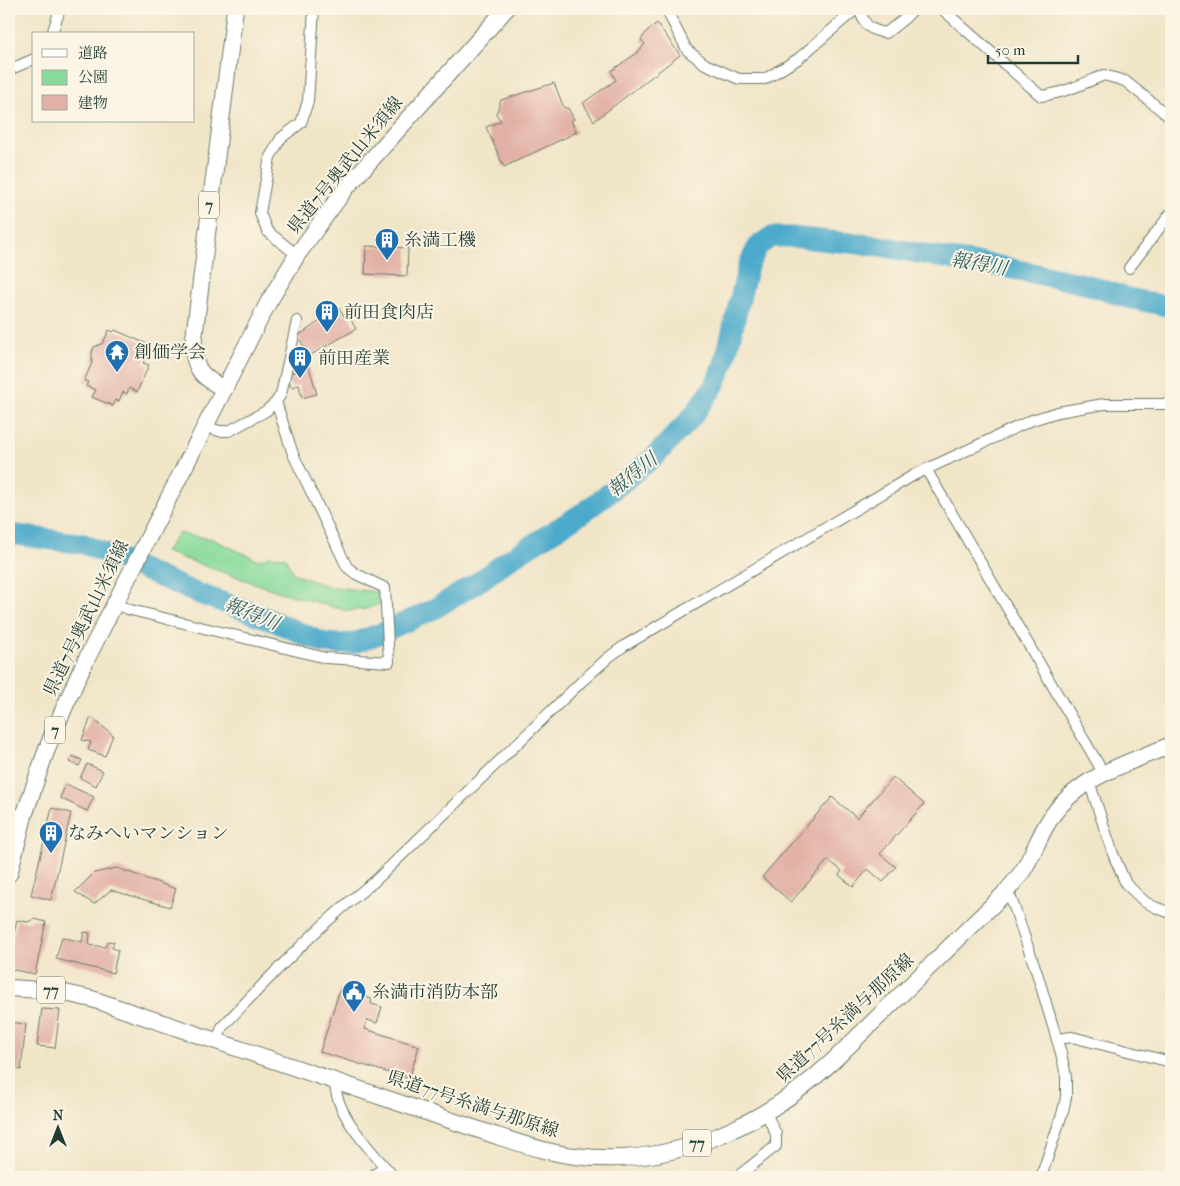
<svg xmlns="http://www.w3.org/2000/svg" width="1180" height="1186" font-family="'IM FELL French Canon','Noto Serif JP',serif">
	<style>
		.green { fill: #87da9b; stroke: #538c68 }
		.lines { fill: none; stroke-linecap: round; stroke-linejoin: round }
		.river { stroke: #4caacb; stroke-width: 21 }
		.building { fill: #e2b0a6 }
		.minor-casing { stroke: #687868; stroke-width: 12 }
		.primary-casing { stroke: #687868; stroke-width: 18 }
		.minor { stroke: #fff; stroke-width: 10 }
		.primary { stroke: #fff; stroke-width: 16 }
		.labels { text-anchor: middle; stroke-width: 4; stroke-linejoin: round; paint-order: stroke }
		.shield { fill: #fcf5e5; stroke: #617469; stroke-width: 1 }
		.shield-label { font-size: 16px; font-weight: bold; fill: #1f3d34 }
		.street-label { font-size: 18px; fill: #1f3d34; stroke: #fcf5e5 }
		.poi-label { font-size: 18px; fill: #1f3d34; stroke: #fcf5e5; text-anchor: start }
		.water-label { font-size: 19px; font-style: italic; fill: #2c5e61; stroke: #fcf5e5 }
	</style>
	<rect width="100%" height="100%" fill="#fcf5e5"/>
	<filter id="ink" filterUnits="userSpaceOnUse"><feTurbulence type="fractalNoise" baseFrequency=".02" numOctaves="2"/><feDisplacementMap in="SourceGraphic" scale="10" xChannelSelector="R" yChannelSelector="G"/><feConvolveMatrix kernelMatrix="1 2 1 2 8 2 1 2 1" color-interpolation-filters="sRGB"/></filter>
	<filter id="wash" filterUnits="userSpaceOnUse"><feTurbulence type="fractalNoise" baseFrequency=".0096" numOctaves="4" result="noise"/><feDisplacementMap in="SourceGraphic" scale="20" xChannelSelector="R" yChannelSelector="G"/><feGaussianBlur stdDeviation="1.12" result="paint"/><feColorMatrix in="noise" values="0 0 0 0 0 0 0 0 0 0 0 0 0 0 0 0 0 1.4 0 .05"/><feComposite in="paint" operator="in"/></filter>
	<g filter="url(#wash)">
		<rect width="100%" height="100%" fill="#f1e5c8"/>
		<path class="green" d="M 178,533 L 212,539 L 258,560 L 270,556 L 285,557 L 294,574 L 327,586 L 377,592 L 382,603 L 366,609 L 347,611 L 280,592 L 165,552 Z"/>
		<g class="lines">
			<path class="river" d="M 9,534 L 84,544 L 194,592 L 266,618 L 324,643 L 339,644 L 354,643 L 379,634 L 434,609 L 480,581 L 508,560 L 584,512 L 621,484 L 655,456 L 692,417 L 714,386 L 724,364 L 748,266 L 758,246 L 771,237 L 792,237 L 879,246 L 950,259 L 994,265 L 1085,284 L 1128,298 L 1171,307"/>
		</g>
		<g id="blocks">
			<g class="building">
				<path d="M 657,23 L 680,55 L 594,121 L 583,103 L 616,80 L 611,71 L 637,53 L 645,44 L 641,40 L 647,31 Z"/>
				<path d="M 554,83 L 564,108 L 568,108 L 574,119 L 571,121 L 577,132 L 504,167 L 486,127 L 501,121 L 496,114 L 501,100 Z"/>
				<path d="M 366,246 L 408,248 L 407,276 L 365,274 Z"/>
				<path d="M 339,308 L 344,316 L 347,313 L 356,329 L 309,356 L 298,336 Z"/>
				<path d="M 109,330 L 113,332 L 115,330 L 147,344 L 143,354 L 147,355 L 143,363 L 149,365 L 137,392 L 129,388 L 127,394 L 123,392 L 119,401 L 116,400 L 113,406 L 92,397 L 96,390 L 86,386 L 88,382 L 84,381 L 92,363 L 92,353 L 94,347 L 103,343 Z"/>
				<path d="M 309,367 L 317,394 L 302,398 L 299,385 L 291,387 L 287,374 Z"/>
				<path d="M 91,717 L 113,735 L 105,756 L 88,750 L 91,742 L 82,740 Z"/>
				<path d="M 72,756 L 82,760 L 79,766 L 69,762 Z"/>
				<path d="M 87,764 L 103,771 L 96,786 L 80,778 Z"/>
				<path d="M 893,777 L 924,804 L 880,854 L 896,867 L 883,882 L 868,869 L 853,887 L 839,875 L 842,871 L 828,860 L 791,902 L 762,877 L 832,797 L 857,818 Z"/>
				<path d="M 66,784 L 94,797 L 87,811 L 60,798 Z"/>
				<path d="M 52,808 L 71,813 L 51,900 L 31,895 Z"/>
				<path d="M 117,868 L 176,889 L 170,907 L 111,890 L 94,904 L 75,892 L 94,873 Z"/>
				<path d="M 35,919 L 46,922 L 35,974 L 9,969 L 9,956 L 17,920 L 27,922 Z"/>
				<path d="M 84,932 L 90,933 L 89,945 L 105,947 L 108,941 L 114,942 L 112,948 L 118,950 L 113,973 L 56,959 L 62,937 L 82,942 Z"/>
				<path d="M 340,989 L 372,999 L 371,1004 L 382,1007 L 377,1023 L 367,1020 L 365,1029 L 419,1046 L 409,1079 L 320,1052 Z"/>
				<path d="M 42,1009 L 60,1010 L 55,1048 L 37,1046 Z"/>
				<path d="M 9,1022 L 26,1024 L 21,1070 L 9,1068 Z"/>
			</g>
		</g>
	</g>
	<g filter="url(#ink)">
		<use href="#blocks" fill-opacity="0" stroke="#687868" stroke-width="1"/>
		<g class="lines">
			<defs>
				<g id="minor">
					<path d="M 666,9 L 687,50 L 705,64 L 739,79 L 765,79 L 798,59 L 856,9"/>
					<path d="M 859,9 C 865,26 869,30 886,33 L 905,18 L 914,9"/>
					<path d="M 942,9 L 1041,96 C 1064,93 1083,84 1104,75 L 1125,81 L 1171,118"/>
					<path d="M 52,34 L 60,9"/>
					<path d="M 9,70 L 34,59"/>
					<path d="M 297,255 L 267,231 L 260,213 L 270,157 L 281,138 L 301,123 L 308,101 L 314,9"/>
					<path d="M 1129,268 L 1171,213"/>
					<path d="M 205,426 L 219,431 L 229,431 L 266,411 L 276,402 L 281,394 L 297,321"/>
					<path d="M 926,469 L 1104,774"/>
					<path d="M 114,604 L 131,610 L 326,658 L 389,662 L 385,588 L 356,574 L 347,567 L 293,454 L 276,402"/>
					<path d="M 1089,781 L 1113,854 L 1126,884 L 1145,902 L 1157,908 L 1171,913"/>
					<path d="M 9,812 L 24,816"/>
					<path d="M 1005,893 L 1011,898 L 1037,973 L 1061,1053 L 1066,1076 L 1066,1097 L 1063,1111 L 1041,1177"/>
					<path d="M 1057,1039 L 1072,1037 L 1171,1062"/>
					<path d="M 217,1041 L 222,1027 C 270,977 319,924 375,881 L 581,682 L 609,657 L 624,646 L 914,475 L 1032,420 L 1058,412 L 1104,404 L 1171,404"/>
					<path d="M 335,1081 C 334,1114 374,1154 394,1177"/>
					<path d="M 371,1177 L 385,1167"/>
					<path d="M 737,1177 L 776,1146 L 776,1134 L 766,1113"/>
				</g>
				<g id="primary">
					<path d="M 224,389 C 204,378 194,371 193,346 L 235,9"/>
					<path d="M 9,874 L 24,816 L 43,760 L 53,733 L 82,668 L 268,303 L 297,255 L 346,188 L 506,9"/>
					<path d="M 9,988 L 56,991 L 92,999 L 497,1136 C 523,1144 548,1153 575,1156 C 671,1169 765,1125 834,1060 L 1005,893 C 1011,886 1017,879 1022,872 C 1032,857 1038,839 1047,824 C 1073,778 1126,764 1171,745"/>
				</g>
			</defs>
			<use href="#minor" class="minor-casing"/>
			<use href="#primary" class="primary-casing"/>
			<use href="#minor" class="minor"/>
			<use href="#primary" class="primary"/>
		</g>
	</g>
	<defs>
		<symbol id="building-pin" viewBox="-11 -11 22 30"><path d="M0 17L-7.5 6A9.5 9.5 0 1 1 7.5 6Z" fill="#1f6fb2" stroke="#fcf5e5"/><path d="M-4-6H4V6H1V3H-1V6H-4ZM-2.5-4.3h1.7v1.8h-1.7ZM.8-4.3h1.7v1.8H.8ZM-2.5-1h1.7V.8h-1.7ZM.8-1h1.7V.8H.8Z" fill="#fff"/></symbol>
		<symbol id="temple-pin" viewBox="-11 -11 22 30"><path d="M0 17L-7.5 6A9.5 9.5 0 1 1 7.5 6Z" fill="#1f6fb2" stroke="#fcf5e5"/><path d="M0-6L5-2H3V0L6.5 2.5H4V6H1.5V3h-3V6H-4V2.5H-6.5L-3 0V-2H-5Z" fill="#fff"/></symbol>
		<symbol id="civic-pin" viewBox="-11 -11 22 30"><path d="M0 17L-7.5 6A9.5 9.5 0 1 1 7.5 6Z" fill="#1f6fb2" stroke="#fcf5e5"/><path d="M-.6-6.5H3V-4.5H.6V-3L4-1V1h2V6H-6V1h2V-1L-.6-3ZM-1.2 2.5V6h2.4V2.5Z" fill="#fff"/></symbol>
	</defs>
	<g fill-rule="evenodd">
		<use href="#building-pin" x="373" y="226" width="28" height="38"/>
		<use href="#building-pin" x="313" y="298" width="28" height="38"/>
		<use href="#temple-pin" x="103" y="338" width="28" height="38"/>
		<use href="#building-pin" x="286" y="344" width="28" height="38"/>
		<use href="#building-pin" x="37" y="819" width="28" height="38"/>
		<use href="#civic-pin" x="340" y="978" width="28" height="38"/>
	</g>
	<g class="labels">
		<g class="shield">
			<rect x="199" y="191.5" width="20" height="27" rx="4"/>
			<rect x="45" y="716.5" width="20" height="27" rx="4"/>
			<rect x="37" y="976.5" width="28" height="27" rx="4"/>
			<rect x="683" y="1129.5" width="28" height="27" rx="4"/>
		</g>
		<g class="shield-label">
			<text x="209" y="211">7</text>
			<text x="55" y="736">7</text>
			<text x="51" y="996">77</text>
			<text x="697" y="1149">77</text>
		</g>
		<g class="street-label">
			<text transform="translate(345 165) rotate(-51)" y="6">県道7号奥武山米須線</text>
			<text transform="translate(86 618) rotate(-64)" y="6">県道7号奥武山米須線</text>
			<text transform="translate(845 1018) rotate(-43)" y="6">県道77号糸満与那原線</text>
			<text transform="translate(473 1104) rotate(18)" y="6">県道77号糸満与那原線</text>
		</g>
		<g class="poi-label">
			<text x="404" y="246">糸満工機</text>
			<text x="344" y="318">前田食肉店</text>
			<text x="134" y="358">創価学会</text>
			<text x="318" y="364">前田産業</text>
			<text x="68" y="839">なみへいマンション</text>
			<text x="372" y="998">糸満市消防本部</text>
		</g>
		<g class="water-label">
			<text transform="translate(979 263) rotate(10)" y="7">報得川</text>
			<text transform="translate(632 474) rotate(-39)" y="7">報得川</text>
			<text transform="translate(252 613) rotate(22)" y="7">報得川</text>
		</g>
	</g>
	<rect width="1180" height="1186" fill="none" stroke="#fcf5e5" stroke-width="30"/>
	<rect x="32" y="32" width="162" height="90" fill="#fcf5e5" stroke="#a4ab9e"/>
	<rect x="42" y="49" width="25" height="8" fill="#ffffff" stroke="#a4ab9e"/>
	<text x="78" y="58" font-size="15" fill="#1f3d34">道路</text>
	<rect x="42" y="70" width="25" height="15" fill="#87da9b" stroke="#a4ab9e"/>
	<text x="78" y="82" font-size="15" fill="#1f3d34">公園</text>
	<rect x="42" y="95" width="25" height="15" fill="#e2b0a6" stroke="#a4ab9e"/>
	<text x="78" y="108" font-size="15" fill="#1f3d34">建物</text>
	<g transform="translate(58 1128)" stroke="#fcf5e5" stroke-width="4" paint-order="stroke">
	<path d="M0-4L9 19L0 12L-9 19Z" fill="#1f3d34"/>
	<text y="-8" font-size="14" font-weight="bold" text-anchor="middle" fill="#1f3d34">N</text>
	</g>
	<path d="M988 55v8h90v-8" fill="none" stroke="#1f3d34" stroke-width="2.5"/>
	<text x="995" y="55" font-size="15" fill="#1f3d34" stroke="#fcf5e5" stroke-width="4" paint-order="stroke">50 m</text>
</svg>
